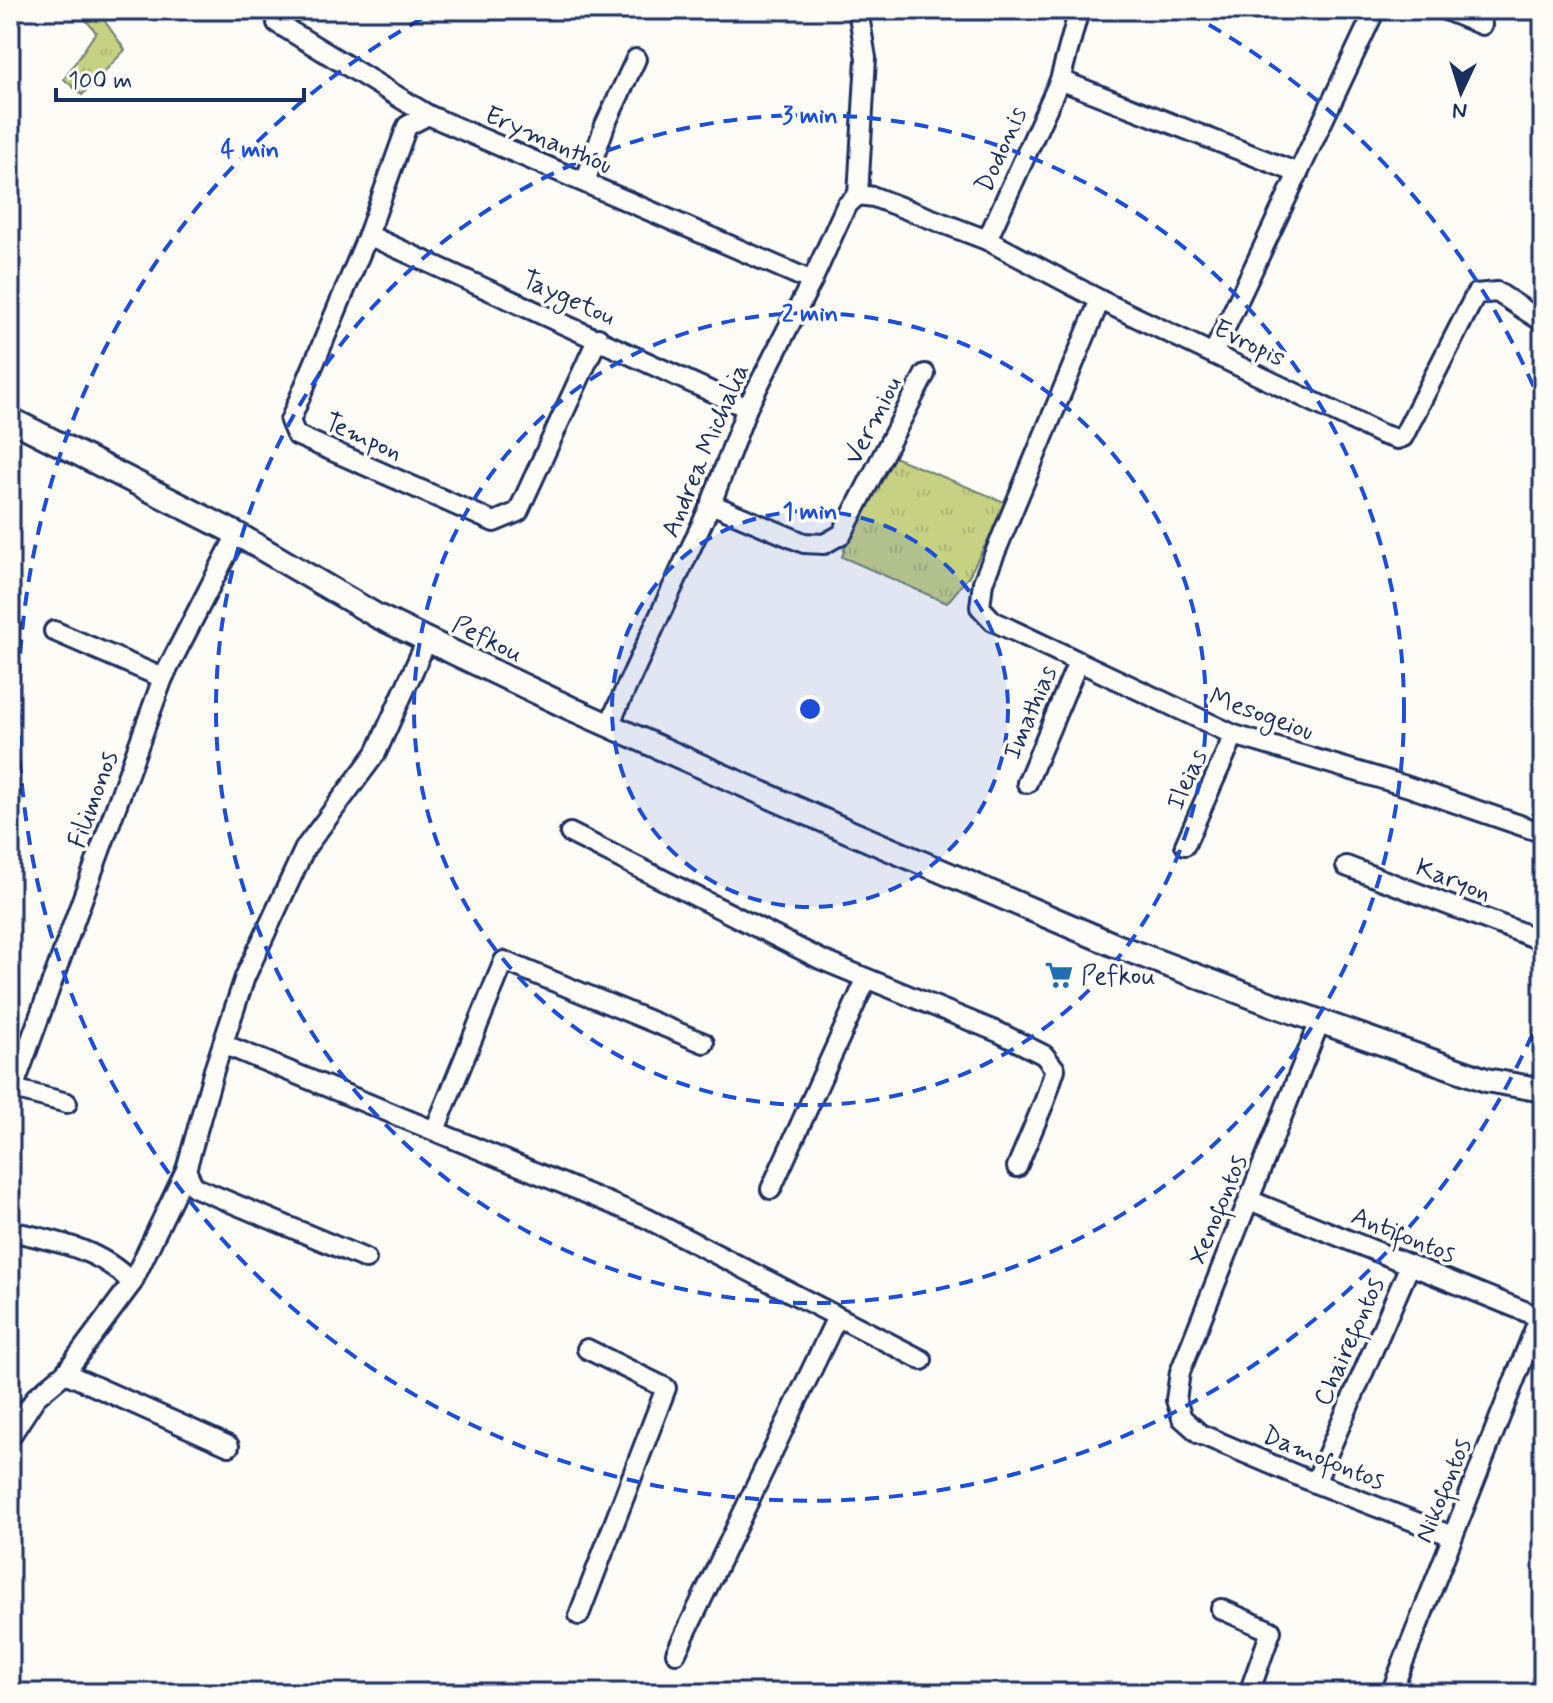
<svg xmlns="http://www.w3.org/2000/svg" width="1553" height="1703" font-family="Mynerve,sans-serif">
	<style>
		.grass { fill: url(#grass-tufts); stroke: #708071; stroke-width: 2 }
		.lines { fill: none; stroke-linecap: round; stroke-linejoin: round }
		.minor-casing { stroke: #1b2f5e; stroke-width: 24 }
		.major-casing { stroke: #1b2f5e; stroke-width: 28 }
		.minor { stroke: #fdfcf7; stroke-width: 18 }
		.major { stroke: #fdfcf7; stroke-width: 22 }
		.ring { fill: none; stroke: #1d4ed8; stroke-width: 4; stroke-dasharray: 14 10 }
		.labels { text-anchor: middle; stroke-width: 7; stroke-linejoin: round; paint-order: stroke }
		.street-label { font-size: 26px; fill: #1b2f5e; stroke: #fdfcf7 }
		.poi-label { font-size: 26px; fill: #1b2f5e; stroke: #fdfcf7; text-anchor: start }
		.centre { fill: #1d4ed8; stroke: #fdfcf7; stroke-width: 4 }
		.ring-label { font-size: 24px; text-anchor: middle; font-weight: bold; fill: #1d4ed8; stroke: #fdfcf7; stroke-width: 7; stroke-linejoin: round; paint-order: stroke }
	</style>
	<defs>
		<pattern id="grass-tufts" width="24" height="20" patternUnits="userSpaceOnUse" patternTransform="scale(2)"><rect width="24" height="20" fill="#c6d184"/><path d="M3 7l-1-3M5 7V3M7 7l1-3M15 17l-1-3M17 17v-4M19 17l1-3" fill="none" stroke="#aab474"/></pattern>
	</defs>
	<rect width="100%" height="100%" fill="#fdfcf7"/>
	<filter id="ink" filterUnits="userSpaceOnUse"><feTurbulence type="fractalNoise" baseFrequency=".0125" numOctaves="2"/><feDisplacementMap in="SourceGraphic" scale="16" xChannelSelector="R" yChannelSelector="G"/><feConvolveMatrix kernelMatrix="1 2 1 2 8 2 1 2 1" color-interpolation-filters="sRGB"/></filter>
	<g filter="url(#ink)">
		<g class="grass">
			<path d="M 77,10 L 97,10 L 125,50 L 82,95 L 64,79 L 96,32 Z"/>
			<path d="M 894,457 L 1007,503 L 969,576 L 947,603 L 842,557 L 851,525 Z"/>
		</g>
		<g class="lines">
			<defs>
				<g id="minor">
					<path d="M 1445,10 L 1482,25"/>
					<path d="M 277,23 L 428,115 L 812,281"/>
					<path d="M 1060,80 L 1298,173"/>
					<path d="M 428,115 L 407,126 L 368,235 L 290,421 L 296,435 L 494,522 L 518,512 L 598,338"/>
					<path d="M 585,182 L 605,125 L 636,59"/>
					<path d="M 858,195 L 874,197 L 987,240 L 1100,300 L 1381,434 L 1397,439 L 1403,437 L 1476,294 L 1497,292 L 1543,322"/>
					<path d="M 368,235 L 747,408"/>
					<path d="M 987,240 L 1060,80 L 1079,10"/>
					<path d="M 1100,300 L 983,582 L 980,607 L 993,621 L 1234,735 L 1406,786 L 1543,833"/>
					<path d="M 1213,354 L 1375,10"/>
					<path d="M 711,504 L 804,543 L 824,544 L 842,534 L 925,374"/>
					<path d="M 54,631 L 163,678"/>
					<path d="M 609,725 L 711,504 L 747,408 L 812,281 L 846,206 L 858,195 L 866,58 L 858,10"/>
					<path d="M 1027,783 L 1078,662"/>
					<path d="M 570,833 L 822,960 L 1000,1033 L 1044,1055 L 1055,1069 L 1045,1100 L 1017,1167"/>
					<path d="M 1185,845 L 1234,735"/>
					<path d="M 1346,866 L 1543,941"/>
					<path d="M 1320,1021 L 1180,1372 L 1176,1400 L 1182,1418 L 1200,1434 L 1315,1483 L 1452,1536"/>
					<path d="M 223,1044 L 646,1218 L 922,1360"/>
					<path d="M 10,1088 L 67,1103"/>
					<path d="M 13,1089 L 163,678 L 237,534"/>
					<path d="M 435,1130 L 504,961 L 704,1043"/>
					<path d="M 186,1170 L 194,1187 L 366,1259"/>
					<path d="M 771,1189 L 866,980"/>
					<path d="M 1249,1200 L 1539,1317"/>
					<path d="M 10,1231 C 55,1241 99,1248 132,1283"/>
					<path d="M 65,1373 L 229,1446"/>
					<path d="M 10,1437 L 36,1397 L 65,1373 L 132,1283 L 186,1170 L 214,1070 L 245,977 L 305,848 L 376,753 L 427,640"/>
					<path d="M 1315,1483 L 1410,1265"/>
					<path d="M 1221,1609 L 1271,1631 L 1249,1693"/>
					<path d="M 579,1615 L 666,1388 L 587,1349"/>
					<path d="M 676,1653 L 837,1317"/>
					<path d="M 1391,1693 L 1543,1308"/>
				</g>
				<path id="major" d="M 10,419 L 237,534 L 377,616 L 572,709 L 852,833 L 1117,946 L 1282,1008 L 1486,1080 L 1543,1090"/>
			</defs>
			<use href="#minor" class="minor-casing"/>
			<use href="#major" class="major-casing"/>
			<use href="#minor" class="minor"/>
			<use href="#major" class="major"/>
		</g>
	</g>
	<circle cx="810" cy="709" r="198" fill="#1d4ed8" fill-opacity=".12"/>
	<g class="ring">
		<circle cx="810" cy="709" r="198"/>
		<circle cx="810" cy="709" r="396"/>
		<circle cx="810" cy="709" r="594"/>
		<path d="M1542 1012A792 792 0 1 1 432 13M1188 13A792 792 0 0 1 1542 406"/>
	</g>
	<defs>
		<symbol id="supermarket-bare" viewBox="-9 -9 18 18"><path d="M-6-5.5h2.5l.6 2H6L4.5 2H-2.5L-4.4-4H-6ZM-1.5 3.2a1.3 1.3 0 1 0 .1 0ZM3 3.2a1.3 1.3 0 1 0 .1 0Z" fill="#1f6fb2" stroke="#fdfcf7" stroke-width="2.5" paint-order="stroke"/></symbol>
	</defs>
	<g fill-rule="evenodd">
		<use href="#supermarket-bare" x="1039" y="955" width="40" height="40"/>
	</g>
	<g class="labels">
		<g class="street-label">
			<text transform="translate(549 139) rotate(23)" y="9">Erymanthou</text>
			<text transform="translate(1000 149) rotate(-66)" y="9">Dodonis</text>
			<text transform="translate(569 297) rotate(24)" y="9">Taygetou</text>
			<text transform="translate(1250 342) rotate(26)" y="9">Evropis</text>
			<text transform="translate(872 420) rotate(-63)" y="9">Vermiou</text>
			<text transform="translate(364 436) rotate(24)" y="9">Tempon</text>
			<text transform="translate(704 450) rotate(-67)" y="9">Andrea Michalia</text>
			<text transform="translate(488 638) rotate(26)" y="9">Pefkou</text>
			<text transform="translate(1029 712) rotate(-67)" y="9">Imathias</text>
			<text transform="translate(1262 713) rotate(20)" y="9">Mesogeiou</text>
			<text transform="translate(1186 779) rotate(-66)" y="9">Ileias</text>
			<text transform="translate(92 799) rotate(-70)" y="9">Filimonos</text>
			<text transform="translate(1454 879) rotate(21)" y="9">Karyon</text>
			<text transform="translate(1217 1209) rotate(-68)" y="9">Xenofontos</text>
			<text transform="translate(1404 1234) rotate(22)" y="9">Antifontos</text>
			<text transform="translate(1348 1341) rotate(-66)" y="9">Chairefontos</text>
			<text transform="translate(1324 1457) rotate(22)" y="9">Damofontos</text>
			<text transform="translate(1442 1490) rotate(-68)" y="9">Nikofontos</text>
		</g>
		<g class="poi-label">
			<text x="1081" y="984">Pefkou</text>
		</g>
	</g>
	<circle cx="810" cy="709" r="12" class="centre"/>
	<g class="ring-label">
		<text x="810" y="123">3 min</text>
		<text x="250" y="157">4 min</text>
		<text x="810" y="321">2 min</text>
		<text x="810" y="519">1 min</text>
	</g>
	<rect width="1553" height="1703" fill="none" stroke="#fdfcf7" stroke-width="40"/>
	<rect x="20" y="20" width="1513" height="1663" fill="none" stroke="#1b2f5e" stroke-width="3" filter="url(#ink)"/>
	<g transform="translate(1461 92) rotate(184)" stroke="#fdfcf7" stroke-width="6" paint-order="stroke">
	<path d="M0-6L14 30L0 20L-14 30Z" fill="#1b2f5e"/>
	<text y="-12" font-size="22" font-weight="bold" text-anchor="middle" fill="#1b2f5e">N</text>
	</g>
	<path d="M56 88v12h248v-12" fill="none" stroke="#1b2f5e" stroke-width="4"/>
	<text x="68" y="88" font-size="24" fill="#1b2f5e" stroke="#fdfcf7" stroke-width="6" paint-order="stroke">100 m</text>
</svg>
